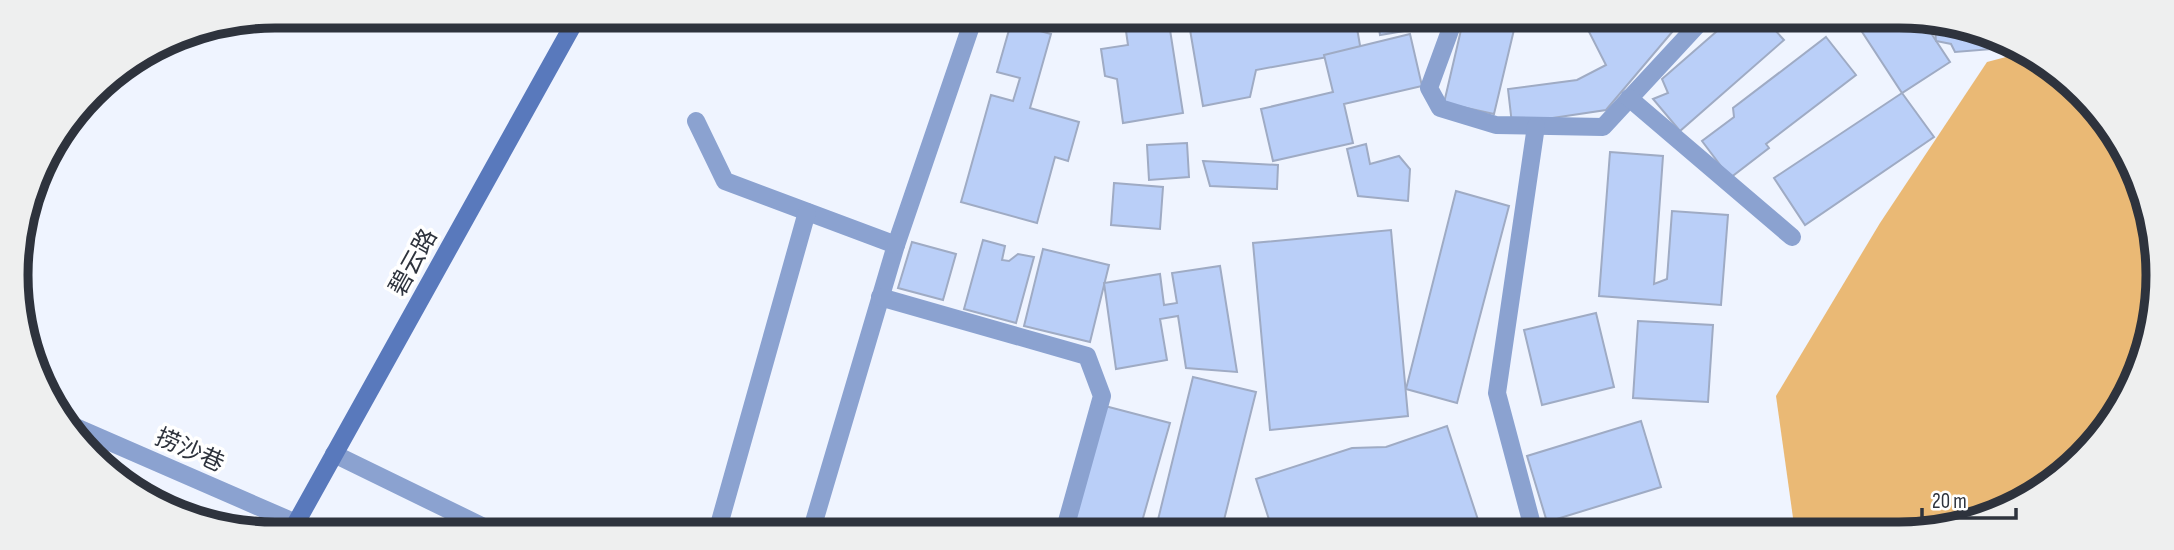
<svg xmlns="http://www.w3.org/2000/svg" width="2174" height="550" font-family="'Sofia Sans Condensed','Noto Sans SC',sans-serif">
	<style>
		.forest { fill: #eab975 }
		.building { fill: #bacff8; stroke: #9fabc4; stroke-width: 2 }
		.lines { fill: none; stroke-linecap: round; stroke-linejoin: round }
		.street { stroke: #8ba2d0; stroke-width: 18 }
		.secondary { stroke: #5979bc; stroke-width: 18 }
		.labels { text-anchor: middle; stroke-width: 7; stroke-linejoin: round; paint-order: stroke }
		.street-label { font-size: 24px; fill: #2e333d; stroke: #fff }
		.rim { fill: none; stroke: #2e333d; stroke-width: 9 }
	</style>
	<rect width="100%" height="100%" fill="#eff4ff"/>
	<path class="forest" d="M 2029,51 L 2105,118 L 2150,208 L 2156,309 L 2131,390 L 2082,459 L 2013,508 L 1932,532 L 1795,532 L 1776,396 L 1880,223 L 1987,62 Z"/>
	<g class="building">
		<path d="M 1124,17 L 1168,17 L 1183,113 L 1123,123 L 1117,79 L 1105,76 L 1101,49 L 1128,45 Z"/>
		<path d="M 1355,17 L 1361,51 L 1256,70 L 1250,97 L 1203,106 L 1188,18 Z"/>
		<path d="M 1377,17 L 1438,17 L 1440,25 L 1380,35 Z"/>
		<path d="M 1464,17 L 1517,17 L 1494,114 L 1444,103 Z"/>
		<path d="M 1582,18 L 1684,18 L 1606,110 L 1512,124 L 1508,89 L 1577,80 L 1606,65 Z"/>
		<path d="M 1732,18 L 1764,18 L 1784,40 L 1680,131 L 1653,99 L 1668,93 L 1662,79 Z"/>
		<path d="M 1853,18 L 1921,18 L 1950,62 L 1902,93 Z"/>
		<path d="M 1934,18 L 2017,47 L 1955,52 L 1951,44 L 1936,41 Z"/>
		<path d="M 1011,23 L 1051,34 L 1030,108 L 1079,122 L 1068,161 L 1055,157 L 1037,223 L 961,202 L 991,95 L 1013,101 L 1020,78 L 997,72 Z"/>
		<path d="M 1410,34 L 1422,86 L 1344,104 L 1353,143 L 1273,161 L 1261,109 L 1333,92 L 1324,55 Z"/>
		<path d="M 1826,37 L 1856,75 L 1766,144 L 1769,148 L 1730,178 L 1702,141 L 1734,117 L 1733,108 Z"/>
		<path d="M 1902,93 L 1934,137 L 1805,225 L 1774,178 Z"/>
		<path d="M 1187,143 L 1189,177 L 1149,180 L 1147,145 Z"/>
		<path d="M 1366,144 L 1370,164 L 1399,156 L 1410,169 L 1408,201 L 1358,196 L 1347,149 Z"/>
		<path d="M 1610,152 L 1663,156 L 1654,284 L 1667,279 L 1672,211 L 1728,215 L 1721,305 L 1599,296 Z"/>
		<path d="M 1203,161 L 1278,165 L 1277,189 L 1210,186 Z"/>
		<path d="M 1114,183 L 1163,187 L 1160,229 L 1111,225 Z"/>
		<path d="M 1456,191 L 1509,206 L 1457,403 L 1406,389 Z"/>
		<path d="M 1391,230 L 1408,416 L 1270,430 L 1253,243 Z"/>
		<path d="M 983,240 L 1005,246 L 1002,260 L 1009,261 L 1018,254 L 1034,257 L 1016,323 L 964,309 Z"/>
		<path d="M 912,242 L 956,254 L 943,300 L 898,288 Z"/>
		<path d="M 1043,249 L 1109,265 L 1090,342 L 1024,326 Z"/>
		<path d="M 1220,266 L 1237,372 L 1186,368 L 1178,316 L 1160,319 L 1167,360 L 1116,369 L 1104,283 L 1160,274 L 1164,305 L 1177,303 L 1172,273 Z"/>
		<path d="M 1596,313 L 1614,387 L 1542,405 L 1524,330 Z"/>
		<path d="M 1638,321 L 1713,325 L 1708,402 L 1633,398 Z"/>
		<path d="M 1193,377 L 1256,392 L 1221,532 L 1155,532 Z"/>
		<path d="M 1105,406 L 1170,423 L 1139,532 L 1071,532 Z"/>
		<path d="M 1641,421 L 1661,487 L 1547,522 L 1527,456 Z"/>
		<path d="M 1447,426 L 1482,532 L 1273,532 L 1256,479 L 1352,448 L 1386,447 Z"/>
	</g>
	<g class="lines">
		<g class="street">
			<path d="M 1455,17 L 1429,88 L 1440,108 L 1496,125 L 1603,127 L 1704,18"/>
			<path d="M 1629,98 L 1792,237"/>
			<path d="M 696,121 L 725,181 L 896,245 L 811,532"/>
			<path d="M 896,245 L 974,17"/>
			<path d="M 880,297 L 1087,356 L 1102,396 L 1064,532"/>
			<path d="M 64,422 L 296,523"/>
			<path d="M 334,454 L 494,532"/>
			<path d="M 717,532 L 807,212"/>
			<path d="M 1534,532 L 1497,393 L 1536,126"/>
		</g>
		<path class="secondary" d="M 291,532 L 578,16"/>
	</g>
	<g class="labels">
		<g class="street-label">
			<text transform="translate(413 262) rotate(-61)" y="8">碧云路</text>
			<text transform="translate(190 450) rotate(24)" y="8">捞沙巷</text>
		</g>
	</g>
	<path d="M0 0H2174V550H0ZM275 28H1899A247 247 0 0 1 2146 275V275A247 247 0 0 1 1899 522H275A247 247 0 0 1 28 275V275A247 247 0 0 1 275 28Z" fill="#eeefef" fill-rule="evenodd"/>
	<path class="rim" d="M275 28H1899A247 247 0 0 1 2146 275V275A247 247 0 0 1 1899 522H275A247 247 0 0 1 28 275V275A247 247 0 0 1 275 28Z"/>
	<path d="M1922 508v10h94v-10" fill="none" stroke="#2e333d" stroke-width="3.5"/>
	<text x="1932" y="508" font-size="21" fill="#2e333d" stroke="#ffffff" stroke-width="5" paint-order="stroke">20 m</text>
</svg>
